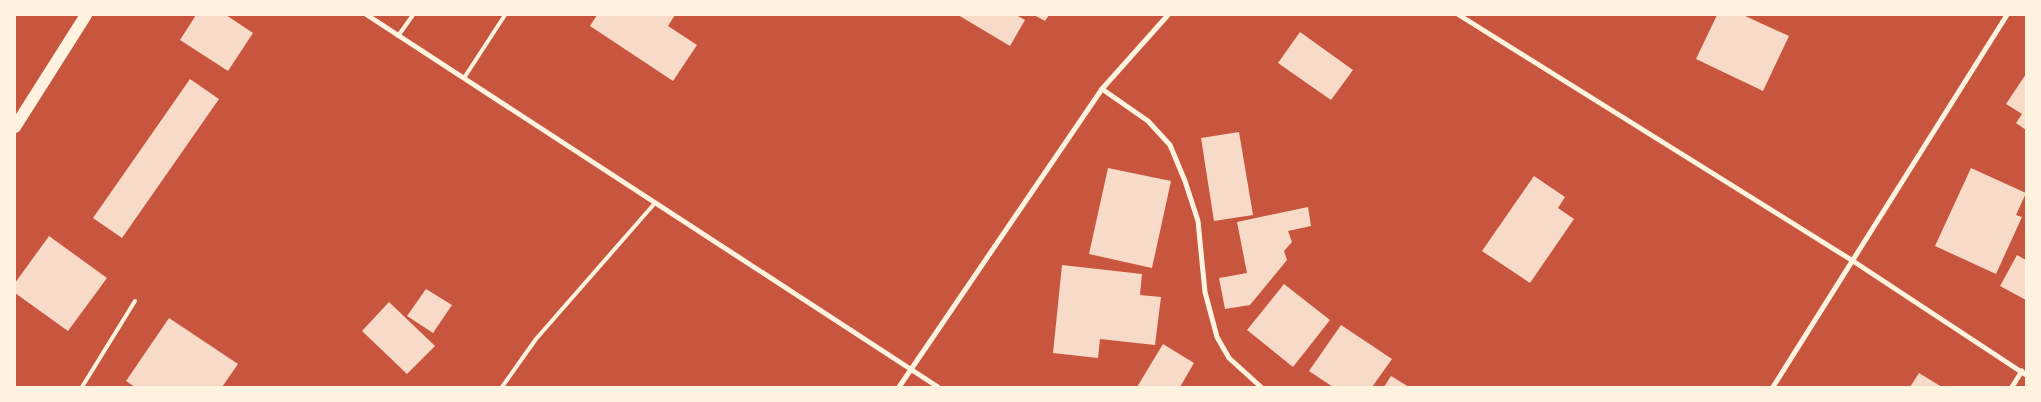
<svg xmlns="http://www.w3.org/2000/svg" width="2041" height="402" font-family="'Archivo Narrow',sans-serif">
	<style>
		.building { fill: #f7dbc8 }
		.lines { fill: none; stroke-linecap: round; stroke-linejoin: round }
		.service { stroke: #fff3e0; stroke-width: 4 }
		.minor { stroke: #fff3e0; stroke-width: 5 }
		.primary { stroke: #fff3e0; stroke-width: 12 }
	</style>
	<rect width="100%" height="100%" fill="#c8553d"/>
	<g class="building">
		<path d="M 196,15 L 226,15 L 253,33 L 228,71 L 180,40 Z"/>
		<path d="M 597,15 L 675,15 L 668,26 L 697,45 L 673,81 L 590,26 Z"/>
		<path d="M 958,15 L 1016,15 L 1025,20 L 1010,46 Z"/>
		<path d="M 1034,15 L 1049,15 L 1045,21 Z"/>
		<path d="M 1717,15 L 1743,15 L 1789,36 L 1763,91 L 1696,59 Z"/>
		<path d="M 1300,32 L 1353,70 L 1331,100 L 1278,63 Z"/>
		<path d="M 2026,74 L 2026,130 L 2016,123 L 2022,114 L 2006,104 Z"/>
		<path d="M 190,79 L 219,99 L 122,238 L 93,218 Z"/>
		<path d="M 1239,132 L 1253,215 L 1214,221 L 1201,138 Z"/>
		<path d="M 1108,168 L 1171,181 L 1152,268 L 1089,254 Z"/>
		<path d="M 1971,168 L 2026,193 L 2016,215 L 2022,217 L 1996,274 L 1935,246 Z"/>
		<path d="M 1534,176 L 1565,197 L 1558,208 L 1574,219 L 1530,283 L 1482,251 Z"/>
		<path d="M 1308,207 L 1311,226 L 1288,231 L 1292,242 L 1284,251 L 1287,260 L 1250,305 L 1225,309 L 1219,278 L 1247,273 L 1237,222 Z"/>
		<path d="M 49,236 L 107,278 L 68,331 L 15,293 L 15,283 Z"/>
		<path d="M 2017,255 L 2026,260 L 2026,300 L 2000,286 Z"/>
		<path d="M 1062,265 L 1142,274 L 1140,295 L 1161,297 L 1155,345 L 1100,339 L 1098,358 L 1053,353 Z"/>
		<path d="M 1284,284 L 1330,320 L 1293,367 L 1247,330 Z"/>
		<path d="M 426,289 L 452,305 L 433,333 L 407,316 Z"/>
		<path d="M 389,302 L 435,346 L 407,374 L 362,331 Z"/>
		<path d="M 169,318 L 238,364 L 222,387 L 135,387 L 126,381 Z"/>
		<path d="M 1341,325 L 1392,359 L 1372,387 L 1333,387 L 1309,371 Z"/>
		<path d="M 1163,344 L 1194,363 L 1180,387 L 1137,387 Z"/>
		<path d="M 1919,373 L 1942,387 L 1910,387 Z"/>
		<path d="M 1391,376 L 1409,387 L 1384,387 Z"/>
	</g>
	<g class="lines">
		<g class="service">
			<path d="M 398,36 L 413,15"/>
			<path d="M 464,78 L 505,15"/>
			<path d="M 82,387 L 135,301"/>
			<path d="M 502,387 L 536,339 L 655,203"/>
		</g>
		<g class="minor">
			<path d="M 367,15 L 938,387"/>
			<path d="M 1459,15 L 1853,261 L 2026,375"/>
			<path d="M 1102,89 L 1148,121 L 1170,145 L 1185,181 L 1198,221 L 1205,292 L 1217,337 L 1229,358 L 1261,387"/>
			<path d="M 899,387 L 1102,89 L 1168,15"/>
			<path d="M 1773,387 L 2007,15"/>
			<path d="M 2012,387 L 2022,371"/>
		</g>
		<path class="primary" d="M 15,127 L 86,15"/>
	</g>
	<rect width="2041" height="402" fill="none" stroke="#fff3e0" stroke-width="32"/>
</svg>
